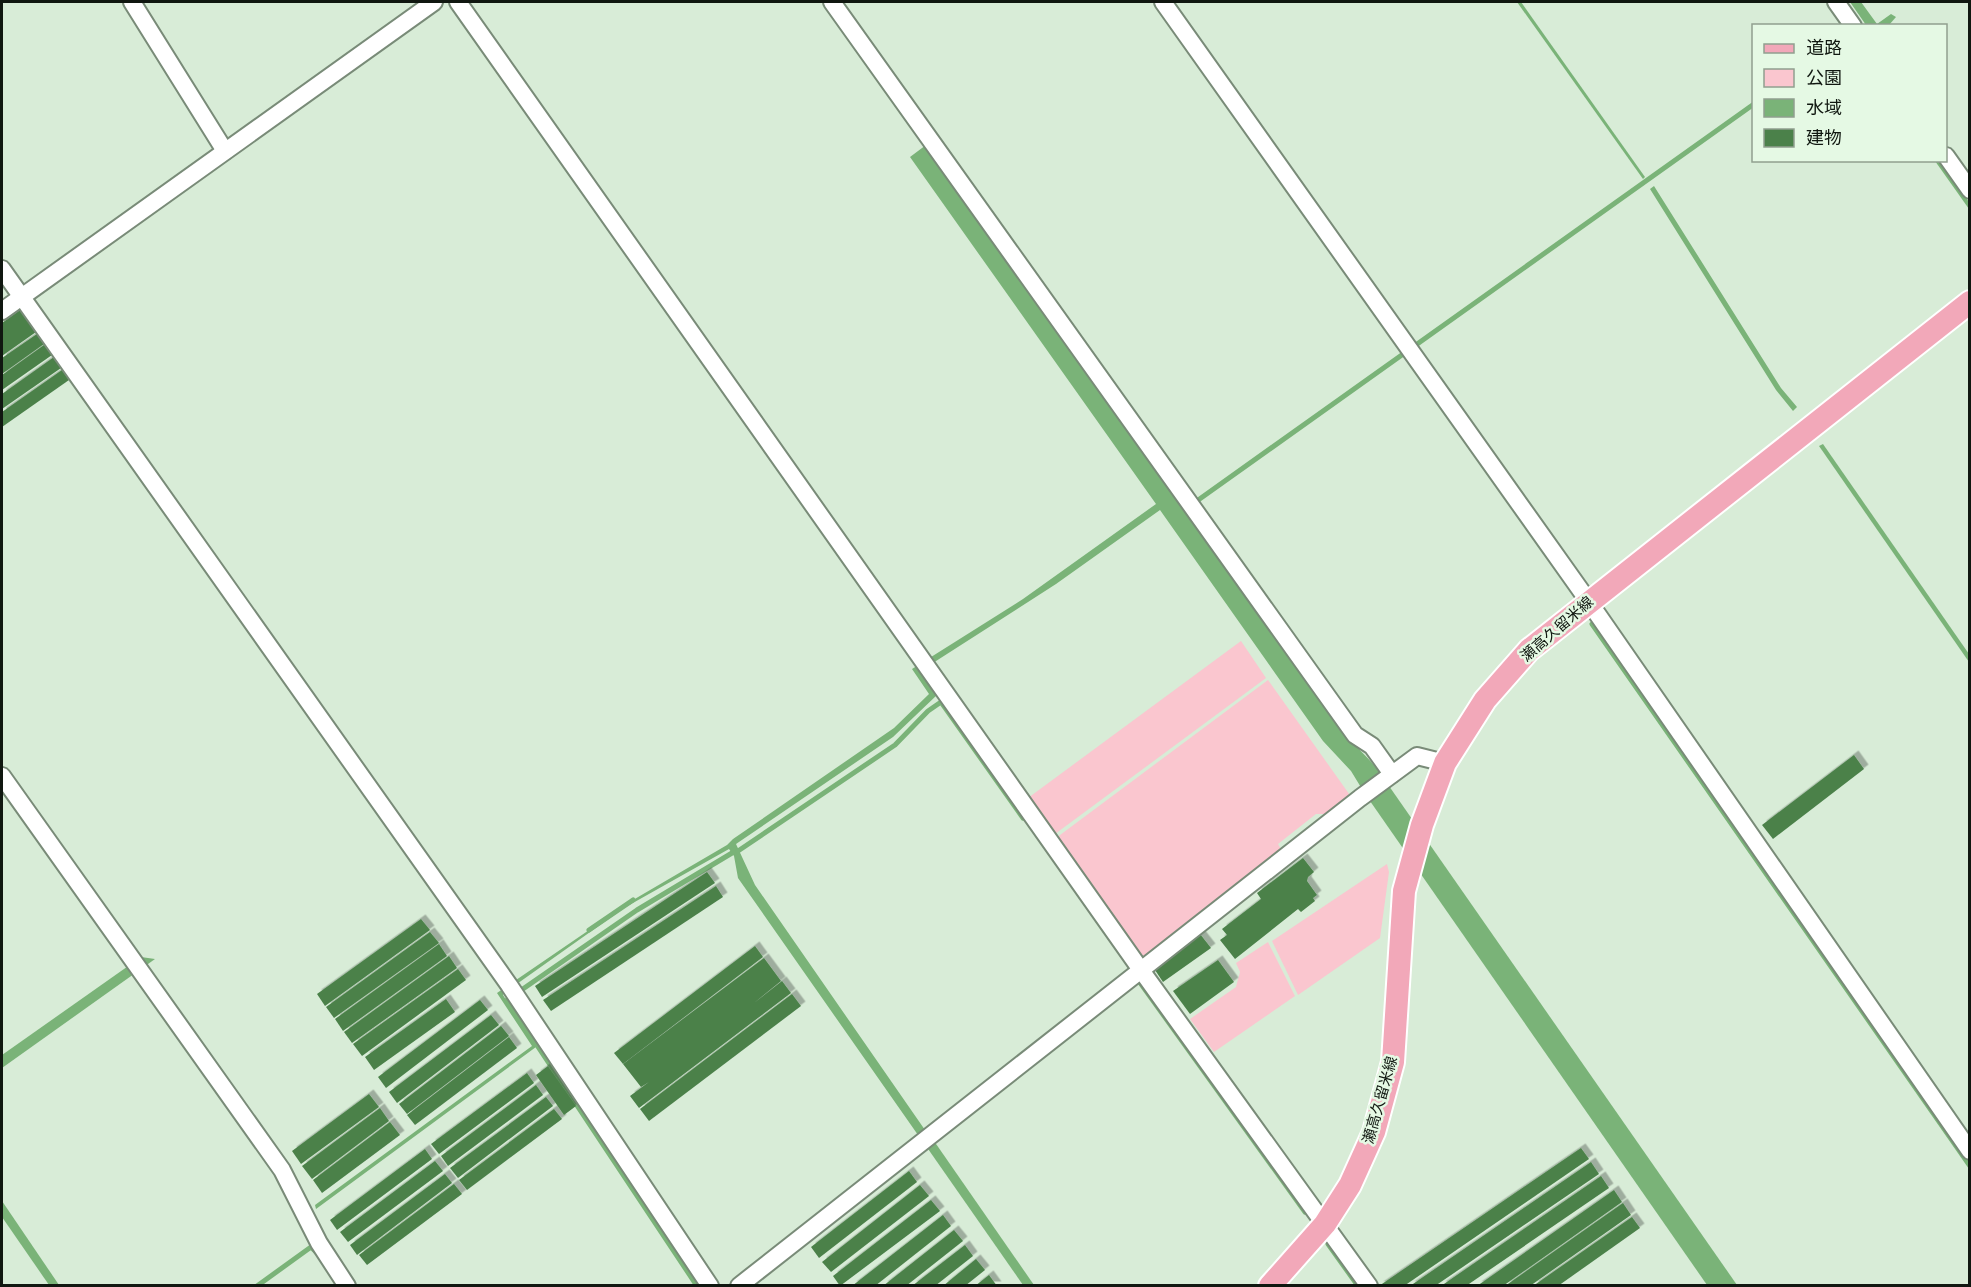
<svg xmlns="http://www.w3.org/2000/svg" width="1971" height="1287" font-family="'Source Sans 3','Noto Sans JP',sans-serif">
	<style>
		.green { fill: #fac6cf }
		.water { fill: #7ab378 }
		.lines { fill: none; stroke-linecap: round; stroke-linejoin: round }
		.stream { stroke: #7ab378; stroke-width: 5 }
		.building { fill: #4b814a; filter: url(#shadow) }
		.minor-casing { stroke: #798b78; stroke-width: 20 }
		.major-casing { stroke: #fff; stroke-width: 26 }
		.minor { stroke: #fff; stroke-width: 16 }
		.major { stroke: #f2a8b9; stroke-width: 22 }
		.labels { text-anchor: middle; stroke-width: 5; stroke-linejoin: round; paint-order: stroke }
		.street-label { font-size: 15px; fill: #101710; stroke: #e5f9e4 }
	</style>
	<defs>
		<filter id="shadow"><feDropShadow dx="4.5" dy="-4.5" stdDeviation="0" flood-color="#0004"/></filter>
	</defs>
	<rect width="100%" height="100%" fill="#d8ecd7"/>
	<g class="green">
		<path d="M 1241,641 L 1266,678 L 1055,834 L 1028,798 Z"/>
		<path d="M 1268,680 L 1352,798 L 1328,814 L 1316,814 L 1278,844 L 1282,851 L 1143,959 L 1056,838 Z"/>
		<path d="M 1387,864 L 1389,872 L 1380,938 L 1298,995 L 1272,941 Z"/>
		<path d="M 1268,942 L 1295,996 L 1214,1052 L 1190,1019 L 1236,987 L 1240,972 L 1236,963 Z"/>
	</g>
	<g class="water">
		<path d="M 1517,2 L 1521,2 L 1645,177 L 1643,179 Z"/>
		<path d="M 1850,2 L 1861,2 L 1877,24 L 1891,14 L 1896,17 L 1889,25 L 1866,25 Z"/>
		<path d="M 926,145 L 1340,728 C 1353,745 1367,755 1380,773 L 1362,789 L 1351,771 L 1323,741 L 1160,510 L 1056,584 L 922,670 L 937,695 L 893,737 L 736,844 L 755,885 L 925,1130 L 918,1135 L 738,878 L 734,856 L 729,849 L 624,908 L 504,993 L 503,995 L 536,1047 L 316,1209 L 315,1205 L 532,1046 L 497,993 L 633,900 L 727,845 L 733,839 L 894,728 L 929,694 L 912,669 L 1023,599 L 1156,504 L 910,157 Z"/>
		<path d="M 1935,161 L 1940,161 L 1969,202 L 1969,209 Z"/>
		<path d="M 1654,186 L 1781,388 L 1797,407 L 1793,411 L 1776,390 L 1650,189 Z"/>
		<path d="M 1823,444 L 1969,654 L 1969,662 L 1819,446 Z"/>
		<path d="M 1389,786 L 1737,1285 L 1707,1285 L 1370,801 Z"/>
		<path d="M 141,957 L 155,959 L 2,1068 L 2,1055 Z"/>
		<path d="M 934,1141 L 1034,1285 L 1023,1285 L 926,1146 Z"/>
		<path d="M 2,1201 L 59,1285 L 49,1285 L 2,1217 Z"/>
	</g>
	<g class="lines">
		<g class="stream">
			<path d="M 1194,503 L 1754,104"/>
			<path d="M 1592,624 L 1970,1166"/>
			<path d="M 738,851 L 895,745 L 928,711 L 941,702 L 1023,818"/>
			<path d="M 589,930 L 633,900"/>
			<path d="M 1136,977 L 1305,1212"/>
			<path d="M 1328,1244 L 1358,1286"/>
			<path d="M 257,1286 L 311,1247 L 316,1252"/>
			<path d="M 697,1286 L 507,1000 L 637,910 L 732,853"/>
		</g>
	</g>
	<g class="building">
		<path d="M 20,310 L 36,332 L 2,356 L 2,323 Z"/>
		<path d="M 37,334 L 44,344 L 2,374 L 2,358 Z"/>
		<path d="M 44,345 L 52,355 L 2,390 L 2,375 Z"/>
		<path d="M 54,357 L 61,368 L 2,409 L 2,394 Z"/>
		<path d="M 62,370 L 69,380 L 2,427 L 2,412 Z"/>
		<path d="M 1854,755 L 1864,769 L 1773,839 L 1762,825 Z"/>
		<path d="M 1303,858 L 1314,872 L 1308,877 L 1307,881 L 1317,895 L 1313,898 L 1315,901 L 1301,912 L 1298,909 L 1235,959 L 1220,940 L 1227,935 L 1222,929 L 1261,899 L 1257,893 Z"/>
		<path d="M 707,872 L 715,883 L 542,997 L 535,986 Z"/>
		<path d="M 716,886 L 723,897 L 551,1011 L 543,1000 Z"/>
		<path d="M 421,919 L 430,930 L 325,1006 L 317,994 Z"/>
		<path d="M 430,932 L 439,943 L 334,1018 L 326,1007 Z"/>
		<path d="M 1200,934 L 1211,948 L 1163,982 L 1153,967 Z"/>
		<path d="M 439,944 L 447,956 L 343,1031 L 335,1019 Z"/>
		<path d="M 755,946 L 763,957 L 623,1064 L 614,1053 Z"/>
		<path d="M 449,956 L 457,968 L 352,1043 L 344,1032 Z"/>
		<path d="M 764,958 L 781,981 L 754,1003 L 782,981 L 791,993 L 639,1108 L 630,1096 L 649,1082 L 641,1087 L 623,1064 Z"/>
		<path d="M 1218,960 L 1234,982 L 1190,1014 L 1173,991 Z"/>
		<path d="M 458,969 L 466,980 L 362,1056 L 353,1044 Z"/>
		<path d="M 792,994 L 801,1006 L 649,1121 L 640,1109 Z"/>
		<path d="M 446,999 L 455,1012 L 374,1070 L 365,1057 Z"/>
		<path d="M 480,1000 L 488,1010 L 386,1088 L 378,1077 Z"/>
		<path d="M 491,1015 L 499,1025 L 397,1103 L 389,1092 Z"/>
		<path d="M 501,1026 L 509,1036 L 407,1114 L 399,1104 Z"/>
		<path d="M 509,1037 L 517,1048 L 415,1125 L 407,1115 Z"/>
		<path d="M 548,1066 L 576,1106 L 564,1115 L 536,1075 Z"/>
		<path d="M 527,1073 L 534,1083 L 439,1154 L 431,1144 Z"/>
		<path d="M 536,1085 L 543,1095 L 448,1166 L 441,1156 Z"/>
		<path d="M 369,1094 L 379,1107 L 301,1164 L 292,1151 Z"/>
		<path d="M 546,1097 L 553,1106 L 458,1178 L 450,1168 Z"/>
		<path d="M 380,1108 L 389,1121 L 312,1179 L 302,1166 Z"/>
		<path d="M 554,1109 L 562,1119 L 467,1190 L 459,1180 Z"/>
		<path d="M 390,1122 L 400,1135 L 322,1193 L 313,1180 Z"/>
		<path d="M 1581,1148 L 1589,1159 L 1404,1286 L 1379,1286 Z"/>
		<path d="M 425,1149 L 432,1159 L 337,1230 L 330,1220 Z"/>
		<path d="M 435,1161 L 443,1171 L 348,1242 L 340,1232 Z"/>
		<path d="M 1591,1162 L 1599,1174 L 1435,1286 L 1410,1286 Z"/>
		<path d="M 909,1171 L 917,1182 L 819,1258 L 811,1247 Z"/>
		<path d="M 445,1174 L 452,1183 L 357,1255 L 350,1245 Z"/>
		<path d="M 1601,1176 L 1609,1188 L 1466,1286 L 1441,1286 Z"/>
		<path d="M 454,1184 L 462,1194 L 367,1265 L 359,1255 Z"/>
		<path d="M 920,1185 L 929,1196 L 831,1272 L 822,1262 Z"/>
		<path d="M 1614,1190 L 1622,1202 L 1503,1286 L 1477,1286 Z"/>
		<path d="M 931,1200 L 940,1211 L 840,1286 L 833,1276 Z"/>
		<path d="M 1623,1203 L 1631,1215 L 1530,1286 L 1505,1286 Z"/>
		<path d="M 943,1215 L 951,1226 L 875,1286 L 852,1286 Z"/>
		<path d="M 1632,1217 L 1640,1228 L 1558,1286 L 1533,1286 Z"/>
		<path d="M 954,1230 L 963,1241 L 906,1286 L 883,1286 Z"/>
		<path d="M 965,1245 L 973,1256 L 935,1286 L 912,1286 Z"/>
		<path d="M 976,1259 L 985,1270 L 965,1286 L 943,1286 Z"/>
		<path d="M 989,1275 L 997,1286 L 975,1286 Z"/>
	</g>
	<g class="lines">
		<defs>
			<g id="minor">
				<path d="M 132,2 L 225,151"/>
				<path d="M 458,2 L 1141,970 L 1369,1286"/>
				<path d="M 832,2 L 1355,735 L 1372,746 L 1392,774"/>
				<path d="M 1163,2 L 1589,602 L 1970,1151"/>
				<path d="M 1836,2 L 1853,26"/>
				<path d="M 1946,156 L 1970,190"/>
				<path d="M 2,269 L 509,985 L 710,1286"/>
				<path d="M 2,311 L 434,2"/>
				<path d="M 2,776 L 282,1170 L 319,1243 L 347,1286"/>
				<path d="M 739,1286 L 1360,798 L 1417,756 L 1445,763"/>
			</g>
			<path id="major" d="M 1270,1286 L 1325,1224 L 1350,1185 L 1374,1132 L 1393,1062 L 1404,891 L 1422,825 L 1445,763 L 1485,700 L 1529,650 L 1970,302"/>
		</defs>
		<use href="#minor" class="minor-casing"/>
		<use href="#major" class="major-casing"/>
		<use href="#minor" class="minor"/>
		<use href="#major" class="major"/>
	</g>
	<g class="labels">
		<g class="street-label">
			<text transform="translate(1557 629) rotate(-41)" y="5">瀬高久留米線</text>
			<text transform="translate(1380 1100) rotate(-74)" y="5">瀬高久留米線</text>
		</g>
	</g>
	<rect width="1971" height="1287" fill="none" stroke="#101710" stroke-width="6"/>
	<rect x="1752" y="24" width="195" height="138" fill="#e5f9e4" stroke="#909f8f" stroke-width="1.5"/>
	<rect x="1764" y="44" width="30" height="9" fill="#f2a8b9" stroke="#909f8f" stroke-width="1.5"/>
	<text x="1806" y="54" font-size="18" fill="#101710">道路</text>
	<rect x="1764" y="69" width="30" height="18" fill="#fac6cf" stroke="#909f8f" stroke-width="1.5"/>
	<text x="1806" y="84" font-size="18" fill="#101710">公園</text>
	<rect x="1764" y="99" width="30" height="18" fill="#7ab378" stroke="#909f8f" stroke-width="1.5"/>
	<text x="1806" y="114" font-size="18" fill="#101710">水域</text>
	<rect x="1764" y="129" width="30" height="18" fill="#4b814a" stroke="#909f8f" stroke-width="1.5"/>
	<text x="1806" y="144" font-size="18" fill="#101710">建物</text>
</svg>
